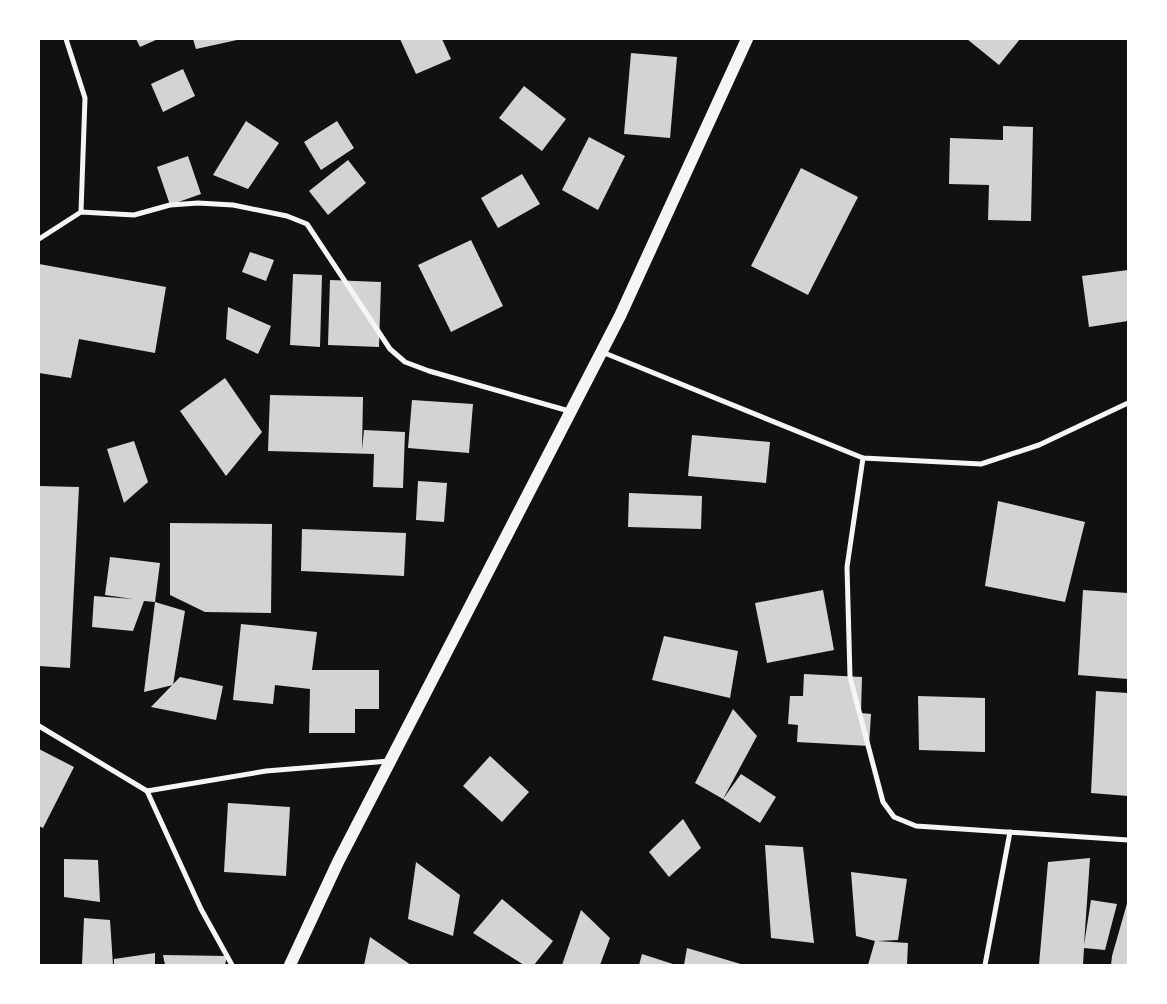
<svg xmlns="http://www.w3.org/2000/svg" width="1167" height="1004" font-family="Cabin,sans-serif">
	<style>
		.building { fill: #d3d3d3 }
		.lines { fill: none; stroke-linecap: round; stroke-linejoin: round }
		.minor { stroke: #f5f5f5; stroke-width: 5 }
		.primary { stroke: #f5f5f5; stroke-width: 12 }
	</style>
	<rect width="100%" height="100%" fill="#111"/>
	<g class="building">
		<path d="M 136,39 L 158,39 L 140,47 Z"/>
		<path d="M 193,39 L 237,39 L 237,40 L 196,49 Z"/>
		<path d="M 400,39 L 442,39 L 451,59 L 416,74 Z"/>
		<path d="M 967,39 L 1020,39 L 999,65 Z"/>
		<path d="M 631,53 L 677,57 L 670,138 L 624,134 Z"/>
		<path d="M 183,69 L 195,96 L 163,112 L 151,84 Z"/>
		<path d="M 524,86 L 566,119 L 542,151 L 499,118 Z"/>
		<path d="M 246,121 L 279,143 L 248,189 L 213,175 Z"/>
		<path d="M 337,121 L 354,148 L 321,170 L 304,142 Z"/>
		<path d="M 1003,126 L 1033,127 L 1031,221 L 988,220 L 989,185 L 949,184 L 950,138 L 1003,140 Z"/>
		<path d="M 589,137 L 625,156 L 598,210 L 562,190 Z"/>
		<path d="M 188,156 L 201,194 L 170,205 L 157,167 Z"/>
		<path d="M 348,160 L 366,183 L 328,215 L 309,191 Z"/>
		<path d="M 801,168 L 858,197 L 808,295 L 751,266 Z"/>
		<path d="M 522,174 L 540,204 L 498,228 L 481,198 Z"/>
		<path d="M 471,240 L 503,306 L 451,332 L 418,265 Z"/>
		<path d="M 250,252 L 274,260 L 266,281 L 242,272 Z"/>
		<path d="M 39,264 L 166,287 L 155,353 L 79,339 L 71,378 L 39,373 Z"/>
		<path d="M 1128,270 L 1128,321 L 1089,327 L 1082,276 Z"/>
		<path d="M 293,274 L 322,275 L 320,347 L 290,345 Z"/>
		<path d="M 330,280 L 381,282 L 379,347 L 328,345 Z"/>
		<path d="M 228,307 L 271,326 L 258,354 L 226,339 Z"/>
		<path d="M 225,378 L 262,432 L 226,476 L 180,411 Z"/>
		<path d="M 270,395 L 363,397 L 362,450 L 364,430 L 405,432 L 403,488 L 373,487 L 374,454 L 268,451 Z"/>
		<path d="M 412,400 L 473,404 L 469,453 L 408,448 Z"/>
		<path d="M 692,435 L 770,442 L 766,483 L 688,476 Z"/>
		<path d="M 134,441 L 148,482 L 124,503 L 107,449 Z"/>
		<path d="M 418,481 L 447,483 L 444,522 L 416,520 Z"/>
		<path d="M 39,486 L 79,487 L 70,668 L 39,666 Z"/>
		<path d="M 629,493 L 702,496 L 701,529 L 628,527 Z"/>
		<path d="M 998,501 L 1085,522 L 1065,602 L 985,586 Z"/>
		<path d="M 170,523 L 272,524 L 271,613 L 205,612 L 170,595 Z"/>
		<path d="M 302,529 L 406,533 L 404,576 L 301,571 Z"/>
		<path d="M 110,557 L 160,563 L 155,602 L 144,601 L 133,631 L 92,627 L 94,596 L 133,599 L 105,595 Z"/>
		<path d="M 823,590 L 834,650 L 767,663 L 755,603 Z"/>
		<path d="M 1083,590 L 1128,593 L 1128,679 L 1078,675 Z"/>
		<path d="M 155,602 L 185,611 L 173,685 L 144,692 Z"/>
		<path d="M 241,624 L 317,632 L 312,670 L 379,670 L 379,709 L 355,709 L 355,733 L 309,733 L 310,689 L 275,685 L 273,704 L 233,700 Z"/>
		<path d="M 664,636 L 738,651 L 730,698 L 652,680 Z"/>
		<path d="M 804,674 L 862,677 L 861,713 L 871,714 L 869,746 L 797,742 L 798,725 L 788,724 L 790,696 L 803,696 Z"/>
		<path d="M 180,677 L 223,686 L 216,720 L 151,707 Z"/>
		<path d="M 1096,691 L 1128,693 L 1128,796 L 1091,793 Z"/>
		<path d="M 918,696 L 985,698 L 985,752 L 919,750 Z"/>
		<path d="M 733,709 L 757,736 L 723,799 L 741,774 L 776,797 L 760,823 L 723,799 L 695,783 Z"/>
		<path d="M 39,749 L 74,767 L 43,828 L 39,826 Z"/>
		<path d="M 490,756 L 529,792 L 502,822 L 463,786 Z"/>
		<path d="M 228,803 L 290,807 L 286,876 L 224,872 Z"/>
		<path d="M 683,819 L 701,848 L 669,877 L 649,852 Z"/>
		<path d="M 765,845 L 803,847 L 814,943 L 771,938 Z"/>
		<path d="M 1090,858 L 1084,945 L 1091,900 L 1117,904 L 1105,950 L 1084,948 L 1083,965 L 1039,965 L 1048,862 Z"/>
		<path d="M 64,859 L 98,860 L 100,902 L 64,897 Z"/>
		<path d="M 416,862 L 460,895 L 453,936 L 408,919 Z"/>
		<path d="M 851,872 L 907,879 L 898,940 L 877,941 L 908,943 L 907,965 L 868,965 L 875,941 L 856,936 Z"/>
		<path d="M 502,899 L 553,941 L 534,965 L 524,965 L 473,933 Z"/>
		<path d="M 1128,900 L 1128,965 L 1111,965 L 1112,956 Z"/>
		<path d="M 581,910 L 610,938 L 600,965 L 562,965 Z"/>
		<path d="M 84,918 L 110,920 L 113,965 L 82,965 Z"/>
		<path d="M 370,937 L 411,965 L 364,965 Z"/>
		<path d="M 687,948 L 744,965 L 684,965 Z"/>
		<path d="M 155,953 L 155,965 L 114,965 L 114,959 Z"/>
		<path d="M 642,954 L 676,965 L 639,965 Z"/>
		<path d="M 163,955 L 227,956 L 225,965 L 165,965 Z"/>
	</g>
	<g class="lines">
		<g class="minor">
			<path d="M 66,39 L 85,98 L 81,212"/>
			<path d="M 39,239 L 81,212 L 134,215 L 170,205 L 198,203 L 233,205 L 287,216 L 307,224 L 390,349 L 405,362 L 429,371 L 569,411"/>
			<path d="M 602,352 L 863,458 L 981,464 L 1039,445 L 1128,403"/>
			<path d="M 863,458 L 847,567 L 850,677 L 883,802 L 894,817 L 916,826 L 1128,840"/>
			<path d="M 39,726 L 147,791 L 201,909 L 232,965"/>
			<path d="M 147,791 L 266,771 L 389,761"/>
			<path d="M 985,965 L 1010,832"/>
		</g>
		<path class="primary" d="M 290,965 L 338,862 L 620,316 L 747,39"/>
	</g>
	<rect width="1167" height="1004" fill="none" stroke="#ffffff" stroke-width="80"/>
</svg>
